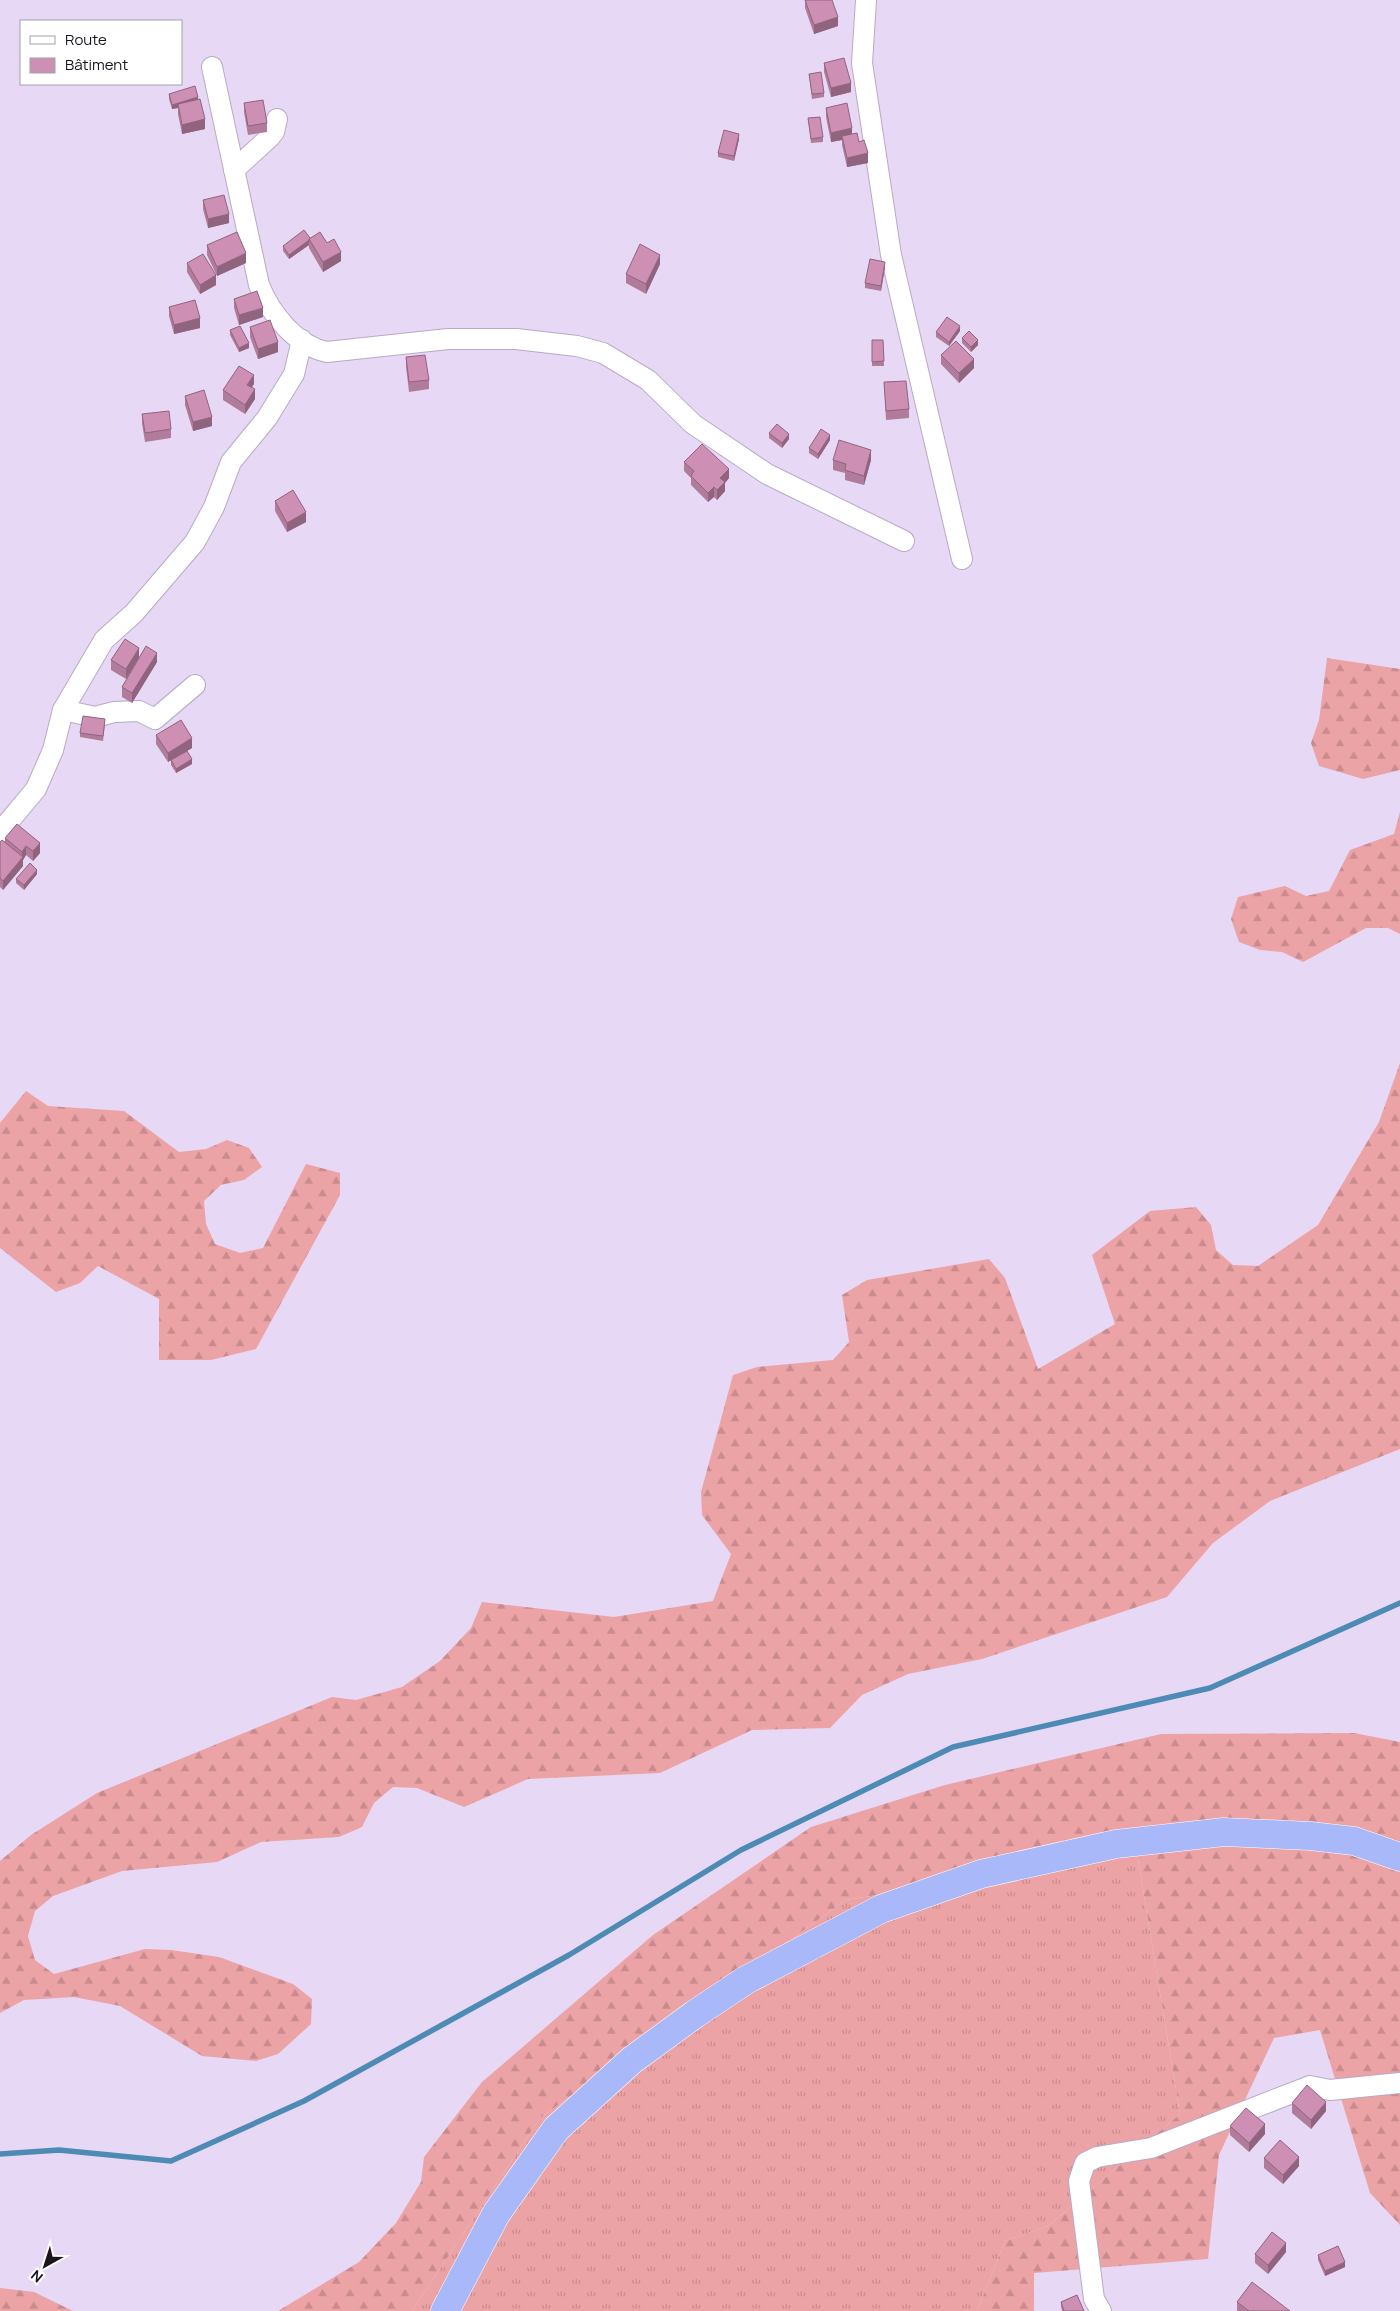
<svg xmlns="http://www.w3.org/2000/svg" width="1400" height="2311" font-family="Manrope,sans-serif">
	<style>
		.grass { fill: url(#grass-tufts) }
		.forest { fill: url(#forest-firs) }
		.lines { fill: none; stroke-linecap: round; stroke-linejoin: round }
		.stream { stroke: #4d8bb5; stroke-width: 5.5 }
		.street-casing { stroke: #b8aac5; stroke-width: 22 }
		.highway-casing { stroke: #fff; stroke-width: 29 }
		.street { stroke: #fff; stroke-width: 20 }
		.highway { stroke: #a9b8f8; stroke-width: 28 }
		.wall { fill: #b17b9c }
		.shaded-wall { fill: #90647f }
		.building { fill: #ce8fb5; stroke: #90647f }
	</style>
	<defs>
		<pattern id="grass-tufts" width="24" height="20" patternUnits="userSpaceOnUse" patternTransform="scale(1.25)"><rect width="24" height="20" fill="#eca3a6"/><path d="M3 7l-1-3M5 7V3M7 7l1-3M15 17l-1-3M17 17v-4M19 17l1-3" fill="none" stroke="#ca8b8e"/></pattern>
		<pattern id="forest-firs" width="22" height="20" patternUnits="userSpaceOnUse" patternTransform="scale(1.25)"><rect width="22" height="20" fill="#eca3a6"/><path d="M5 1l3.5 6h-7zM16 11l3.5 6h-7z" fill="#ca8b8e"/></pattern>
	</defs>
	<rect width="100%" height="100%" fill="#e7d8f5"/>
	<path class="grass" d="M 1137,1853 L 1180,2114 L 1048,2226 L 1005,2241 L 977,2311 L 412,2311 L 540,2118 L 846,1900 Z"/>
	<g class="forest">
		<path d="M 1327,658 L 1400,669 L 1400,770 L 1363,779 L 1319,766 L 1311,743 L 1319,720 Z"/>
		<path d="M 1400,812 L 1400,934 L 1388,928 L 1366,928 L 1303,962 L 1282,952 L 1260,950 L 1239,942 L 1231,919 L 1238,897 L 1285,886 L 1306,896 L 1329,891 L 1350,850 L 1394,834 Z"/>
		<path d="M 1400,1063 L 1400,1449 L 1270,1501 L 1213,1543 L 1167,1597 L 982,1659 L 908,1674 L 862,1695 L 830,1728 L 752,1730 L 660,1773 L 528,1779 L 464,1807 L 417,1788 L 393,1787 L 374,1803 L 362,1827 L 339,1837 L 261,1842 L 217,1862 L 122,1871 L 53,1896 L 35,1911 L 28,1936 L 35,1960 L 54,1974 L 145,1949 L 171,1950 L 219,1957 L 293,1984 L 312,1999 L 311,2024 L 278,2054 L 256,2061 L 202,2056 L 120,2006 L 74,1997 L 24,2000 L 0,2013 L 0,1861 L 31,1835 L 97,1793 L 332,1697 L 356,1700 L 402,1687 L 440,1661 L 471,1628 L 482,1602 L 614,1617 L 713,1601 L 731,1554 L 702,1515 L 701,1492 L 733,1375 L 757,1367 L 833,1360 L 849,1342 L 842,1295 L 867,1280 L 989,1259 L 1005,1278 L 1038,1369 L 1115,1324 L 1092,1255 L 1150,1211 L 1196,1207 L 1211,1225 L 1216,1250 L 1233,1265 L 1258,1266 L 1318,1225 L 1379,1122 Z"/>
		<path d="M 26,1091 L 48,1106 L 124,1111 L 179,1152 L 206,1149 L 227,1140 L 249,1148 L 262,1167 L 244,1180 L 221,1185 L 204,1201 L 206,1224 L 215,1244 L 240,1253 L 263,1248 L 306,1164 L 340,1173 L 340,1195 L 256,1349 L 211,1360 L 159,1360 L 159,1299 L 98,1266 L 80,1283 L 56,1292 L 0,1248 L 0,1123 Z"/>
		<path d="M 1354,1733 L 1400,1742 L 1400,2225 L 1370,2193 L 1320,2030 L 1274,2038 L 1219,2155 L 1208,2259 L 1034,2273 L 1034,2311 L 977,2311 L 1005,2241 L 1048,2226 L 1180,2114 L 1137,1853 L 846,1900 L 540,2118 L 412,2311 L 278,2311 L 359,2262 L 396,2223 L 421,2182 L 424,2157 L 482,2082 L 653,1935 L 811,1827 L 945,1785 L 1161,1734 Z"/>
		<path d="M 0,2288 L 34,2292 L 73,2311 L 0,2311 Z"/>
	</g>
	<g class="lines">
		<path class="stream" d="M 0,2154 L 59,2150 L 171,2161 L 304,2101 L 569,1955 L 741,1850 L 953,1747 L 1210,1688 L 1400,1603"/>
		<defs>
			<g id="street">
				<path d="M 866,0 L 862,63 L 891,255 L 962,559"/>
				<path d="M 212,67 L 259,285 C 270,313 296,346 327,352 L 448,339 L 516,339 L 577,346 L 603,353 L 648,380 L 693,424 L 767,474 L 904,541"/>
				<path d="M 234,170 L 270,137 L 274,132 L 277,119"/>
				<path d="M 63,710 L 95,717 L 114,712 L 139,711 L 155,719 L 195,685"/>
				<path d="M 0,832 L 36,789 L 53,750 L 63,710 L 104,640 L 134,613 L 195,542 L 214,507 L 231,462 L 267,418 L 294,374 L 302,340"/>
				<path d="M 1101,2311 L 1094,2299 L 1079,2181 L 1085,2163 L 1097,2157 L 1151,2148 L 1310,2086 L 1330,2090 L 1400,2083"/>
			</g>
			<path id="highway" d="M 445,2311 L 496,2214 L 556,2129 L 632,2060 L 695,2014 L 746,1980 L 881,1909 L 981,1874 L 1116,1844 L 1224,1832 L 1310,1836 L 1354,1841 L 1400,1857"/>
		</defs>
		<use href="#street" class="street-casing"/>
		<use href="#highway" class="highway-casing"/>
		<use href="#street" class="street"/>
		<use href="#highway" class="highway"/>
	</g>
	<g class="wall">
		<path d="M 805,0 L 832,0 L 838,26 L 814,34 L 805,8 Z"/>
		<path d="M 824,63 L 851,92 L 831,97 L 824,72 Z"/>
		<path d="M 809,74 L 824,93 L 824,97 L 812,99 Z"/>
		<path d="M 169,94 L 198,99 L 205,129 L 182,134 L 178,114 L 178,108 L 172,109 L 169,99 Z"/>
		<path d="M 244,103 L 267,123 L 267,132 L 248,135 L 244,112 Z"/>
		<path d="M 826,108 L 859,142 L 868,163 L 847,167 L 842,145 L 842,140 L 831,142 L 826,117 Z"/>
		<path d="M 808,118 L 823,137 L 823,142 L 811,143 Z"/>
		<path d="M 739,139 L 734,161 L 718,157 L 718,153 Z"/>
		<path d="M 203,200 L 229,223 L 208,228 L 203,209 Z"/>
		<path d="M 310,238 L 327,243 L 341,261 L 323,272 L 309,248 L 309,245 L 289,259 L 283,251 L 283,246 Z"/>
		<path d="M 207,245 L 246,263 L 217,276 L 207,255 Z"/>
		<path d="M 187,263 L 216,285 L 200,294 L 187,272 Z"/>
		<path d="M 660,264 L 646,294 L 626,283 L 626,274 Z"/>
		<path d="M 885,267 L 881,291 L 865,288 L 865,283 Z"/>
		<path d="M 234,299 L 263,317 L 239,325 L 234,308 Z"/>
		<path d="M 169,307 L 200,328 L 174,334 L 169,316 Z"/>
		<path d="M 250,327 L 278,352 L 258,359 L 250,337 Z"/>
		<path d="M 230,330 L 249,348 L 239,352 L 230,335 Z"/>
		<path d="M 960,331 L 949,346 L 936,337 L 936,332 Z"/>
		<path d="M 962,338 L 978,345 L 971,352 L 962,343 Z"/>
		<path d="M 872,340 L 883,340 L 884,366 L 872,366 Z"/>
		<path d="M 941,355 L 974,368 L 959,383 L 941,364 Z"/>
		<path d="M 406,357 L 429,380 L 429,389 L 409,392 L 406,366 Z"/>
		<path d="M 884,382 L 909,409 L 909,418 L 886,420 Z"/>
		<path d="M 254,384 L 252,387 L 255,399 L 245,414 L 223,400 L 223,390 Z"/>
		<path d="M 185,396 L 212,426 L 193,431 L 185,405 Z"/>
		<path d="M 142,414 L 171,429 L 171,438 L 145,442 L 142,423 Z"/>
		<path d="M 769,433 L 789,439 L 782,448 L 769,438 Z"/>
		<path d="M 830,440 L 818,459 L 809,453 L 809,448 Z"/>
		<path d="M 833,460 L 871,460 L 864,485 L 845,480 L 845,473 L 833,470 Z"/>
		<path d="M 684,462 L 729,478 L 725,483 L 725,491 L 717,500 L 714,497 L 708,502 L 691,485 L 691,478 L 684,471 Z"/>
		<path d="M 275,501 L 306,522 L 287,532 L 275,511 Z"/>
		<path d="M 139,657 L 157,662 L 132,703 L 122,697 L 122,687 L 138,660 L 126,679 L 111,670 L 111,660 Z"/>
		<path d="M 105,724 L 103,741 L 80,737 L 80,733 Z"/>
		<path d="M 156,735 L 192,748 L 168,762 L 156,744 Z"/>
		<path d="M 171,760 L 192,764 L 176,773 L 171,765 Z"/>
		<path d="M 17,824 L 40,853 L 33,861 L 26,855 L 23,860 L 23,866 L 3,890 L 0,887 L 0,842 L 5,843 L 5,838 Z"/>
		<path d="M 37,874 L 24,890 L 16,883 L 16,879 Z"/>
		<path d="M 1292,2103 L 1326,2111 L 1311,2129 L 1292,2113 Z"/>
		<path d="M 1230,2126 L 1265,2134 L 1249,2152 L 1230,2135 Z"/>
		<path d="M 1264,2158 L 1299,2166 L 1283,2184 L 1264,2168 Z"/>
		<path d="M 1286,2252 L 1268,2274 L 1255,2263 L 1255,2254 Z"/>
		<path d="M 1318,2255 L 1345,2267 L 1325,2276 L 1318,2260 Z"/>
		<path d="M 1061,2302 L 1084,2311 L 1062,2311 L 1061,2306 Z"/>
		<path d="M 1237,2302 L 1290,2311 L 1237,2311 Z"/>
	</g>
	<g class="shaded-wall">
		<path d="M 838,17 L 838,26 L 814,34 L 814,25 Z"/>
		<path d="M 851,83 L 851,92 L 831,97 L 831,88 Z"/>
		<path d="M 198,97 L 198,102 L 178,104 L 178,108 L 172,109 L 172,105 Z"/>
		<path d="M 205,119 L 205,129 L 182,134 L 182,125 Z"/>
		<path d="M 852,128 L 852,137 L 842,136 L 842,140 L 831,142 L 831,133 Z"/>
		<path d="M 739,134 L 739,139 L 734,161 L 734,156 Z"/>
		<path d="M 868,153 L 868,163 L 847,167 L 847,158 Z"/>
		<path d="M 229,214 L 229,223 L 208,228 L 208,219 Z"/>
		<path d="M 309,240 L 309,245 L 289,259 L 289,255 Z"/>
		<path d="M 341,252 L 341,261 L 323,272 L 323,262 Z"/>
		<path d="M 246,253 L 246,263 L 217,276 L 217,267 Z"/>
		<path d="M 660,255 L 660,264 L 646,294 L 646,284 Z"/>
		<path d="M 885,262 L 885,267 L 881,291 L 881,286 Z"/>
		<path d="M 216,275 L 216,285 L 200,294 L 200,285 Z"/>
		<path d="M 263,308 L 263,317 L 239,325 L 239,315 Z"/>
		<path d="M 200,318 L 200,328 L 174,334 L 174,325 Z"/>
		<path d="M 960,326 L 960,331 L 949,346 L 949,342 Z"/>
		<path d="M 978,340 L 978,345 L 971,352 L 971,347 Z"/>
		<path d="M 278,342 L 278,352 L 258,359 L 258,349 Z"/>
		<path d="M 249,343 L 249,348 L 239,352 L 239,348 Z"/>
		<path d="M 974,359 L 974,368 L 959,383 L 959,373 Z"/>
		<path d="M 254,375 L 254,384 L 247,394 L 247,385 Z"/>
		<path d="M 255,389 L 255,399 L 245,414 L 245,405 Z"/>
		<path d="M 212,417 L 212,426 L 193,431 L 193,422 Z"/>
		<path d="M 789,434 L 789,439 L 782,448 L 782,443 Z"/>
		<path d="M 830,435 L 830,440 L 818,459 L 818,454 Z"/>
		<path d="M 871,450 L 871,460 L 864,485 L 864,476 Z"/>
		<path d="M 729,469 L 729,478 L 725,483 L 725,491 L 717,500 L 717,490 L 720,478 Z"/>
		<path d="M 714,487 L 714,497 L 708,502 L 708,493 Z"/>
		<path d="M 306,512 L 306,522 L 287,532 L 287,523 Z"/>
		<path d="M 139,648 L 139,657 L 126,679 L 126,669 Z"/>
		<path d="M 157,653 L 157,662 L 132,703 L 132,693 Z"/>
		<path d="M 192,738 L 192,748 L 168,762 L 168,753 Z"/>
		<path d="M 192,759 L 192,764 L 176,773 L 176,769 Z"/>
		<path d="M 40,843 L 40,853 L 33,861 L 33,851 Z"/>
		<path d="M 26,846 L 26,855 L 23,860 L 23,866 L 3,890 L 3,881 L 22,858 L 22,852 Z"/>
		<path d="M 37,870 L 37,874 L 24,890 L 24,885 Z"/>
		<path d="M 1326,2102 L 1326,2111 L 1311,2129 L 1311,2120 Z"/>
		<path d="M 1265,2124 L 1265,2134 L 1249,2152 L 1249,2143 Z"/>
		<path d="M 1299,2157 L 1299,2166 L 1283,2184 L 1283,2175 Z"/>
		<path d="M 1286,2243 L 1286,2252 L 1268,2274 L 1268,2265 Z"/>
		<path d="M 1345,2262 L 1345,2267 L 1325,2276 L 1325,2271 Z"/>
	</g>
	<g class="building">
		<path d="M 805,0 L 832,0 L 838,17 L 814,25 Z"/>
		<path d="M 844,58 L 851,83 L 831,88 L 824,63 Z"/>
		<path d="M 821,72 L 824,93 L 812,94 L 809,74 Z"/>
		<path d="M 195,86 L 198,97 L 172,105 L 169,94 Z"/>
		<path d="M 200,99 L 205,119 L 182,125 L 178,104 Z"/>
		<path d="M 263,100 L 267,123 L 248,126 L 244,103 Z"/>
		<path d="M 847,103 L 852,128 L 831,133 L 826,108 Z"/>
		<path d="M 820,117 L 823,137 L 811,139 L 808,118 Z"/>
		<path d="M 724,130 L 739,134 L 734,156 L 718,153 Z"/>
		<path d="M 857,133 L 859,142 L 864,140 L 868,153 L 847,158 L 842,136 Z"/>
		<path d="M 224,195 L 229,214 L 208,219 L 203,200 Z"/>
		<path d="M 304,230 L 310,238 L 309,239 L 309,240 L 289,255 L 283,246 Z"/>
		<path d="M 237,232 L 246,253 L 217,267 L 207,245 Z"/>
		<path d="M 320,232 L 327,243 L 334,239 L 341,252 L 323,262 L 309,239 Z"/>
		<path d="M 640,244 L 660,255 L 646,284 L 626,274 Z"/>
		<path d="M 203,254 L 216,275 L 200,285 L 187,263 Z"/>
		<path d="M 870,259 L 885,262 L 881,286 L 865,283 Z"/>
		<path d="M 257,291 L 263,308 L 239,315 L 234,299 Z"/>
		<path d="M 195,300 L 200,318 L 174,325 L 169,307 Z"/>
		<path d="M 947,317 L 960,326 L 949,342 L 936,332 Z"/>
		<path d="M 270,320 L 278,342 L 258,349 L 250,327 Z"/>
		<path d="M 240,326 L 249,343 L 239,348 L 230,330 Z"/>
		<path d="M 969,331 L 978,340 L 971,347 L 962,338 Z"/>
		<path d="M 872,340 L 883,340 L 884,361 L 872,362 Z"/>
		<path d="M 956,341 L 974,359 L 959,373 L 941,355 Z"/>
		<path d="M 425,355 L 429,380 L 409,382 L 406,357 Z"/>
		<path d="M 239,366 L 254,375 L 247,385 L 255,389 L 245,405 L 223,390 Z"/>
		<path d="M 906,381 L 909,409 L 886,411 L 884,382 Z"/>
		<path d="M 204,390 L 212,417 L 193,422 L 185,396 Z"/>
		<path d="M 169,411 L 171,429 L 145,433 L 142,414 Z"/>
		<path d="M 777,424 L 789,434 L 782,443 L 769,433 Z"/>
		<path d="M 821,429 L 830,435 L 818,454 L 809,448 Z"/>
		<path d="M 839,440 L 871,450 L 864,476 L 845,470 L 846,464 L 833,460 Z"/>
		<path d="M 702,444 L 729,469 L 720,478 L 725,482 L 717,490 L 714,487 L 708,493 L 691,476 L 694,471 L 684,462 Z"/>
		<path d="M 293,490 L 306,512 L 287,523 L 275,501 Z"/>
		<path d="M 125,639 L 139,648 L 126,669 L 111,660 Z"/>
		<path d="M 146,646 L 157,653 L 132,693 L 122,687 Z"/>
		<path d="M 83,716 L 105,719 L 103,736 L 80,733 Z"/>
		<path d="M 181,720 L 192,738 L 168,753 L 156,735 Z"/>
		<path d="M 187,751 L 192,759 L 176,769 L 171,760 Z"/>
		<path d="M 17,824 L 40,843 L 33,851 L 26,846 L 22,852 L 5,838 Z"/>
		<path d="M 2,840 L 23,857 L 3,881 L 0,878 L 0,842 Z"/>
		<path d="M 30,863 L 37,870 L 24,885 L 16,879 Z"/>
		<path d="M 1307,2085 L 1326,2102 L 1311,2120 L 1292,2103 Z"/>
		<path d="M 1246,2108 L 1265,2124 L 1249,2143 L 1230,2126 Z"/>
		<path d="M 1280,2140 L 1299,2157 L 1283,2175 L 1264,2158 Z"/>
		<path d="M 1272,2232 L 1286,2243 L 1268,2265 L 1255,2254 Z"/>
		<path d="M 1338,2246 L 1345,2262 L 1325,2271 L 1318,2255 Z"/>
		<path d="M 1252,2282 L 1290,2311 L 1249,2311 L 1237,2302 Z"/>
		<path d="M 1077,2295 L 1084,2311 L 1064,2311 L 1061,2302 Z"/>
	</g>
	<rect x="20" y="20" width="162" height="65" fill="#ffffff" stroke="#a3a1a5"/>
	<rect x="30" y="36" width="25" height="8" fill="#ffffff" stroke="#a3a1a5"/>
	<text x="65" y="45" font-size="15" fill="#19141e">Route</text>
	<rect x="30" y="58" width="25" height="15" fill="#ce8fb5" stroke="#a3a1a5"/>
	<text x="65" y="70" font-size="15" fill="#19141e">Bâtiment</text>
	<g transform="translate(45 2266) rotate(219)" stroke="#ffffff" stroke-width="4" paint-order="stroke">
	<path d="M0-4L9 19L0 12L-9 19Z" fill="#19141e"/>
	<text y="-8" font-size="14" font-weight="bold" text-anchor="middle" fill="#19141e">N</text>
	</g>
</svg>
